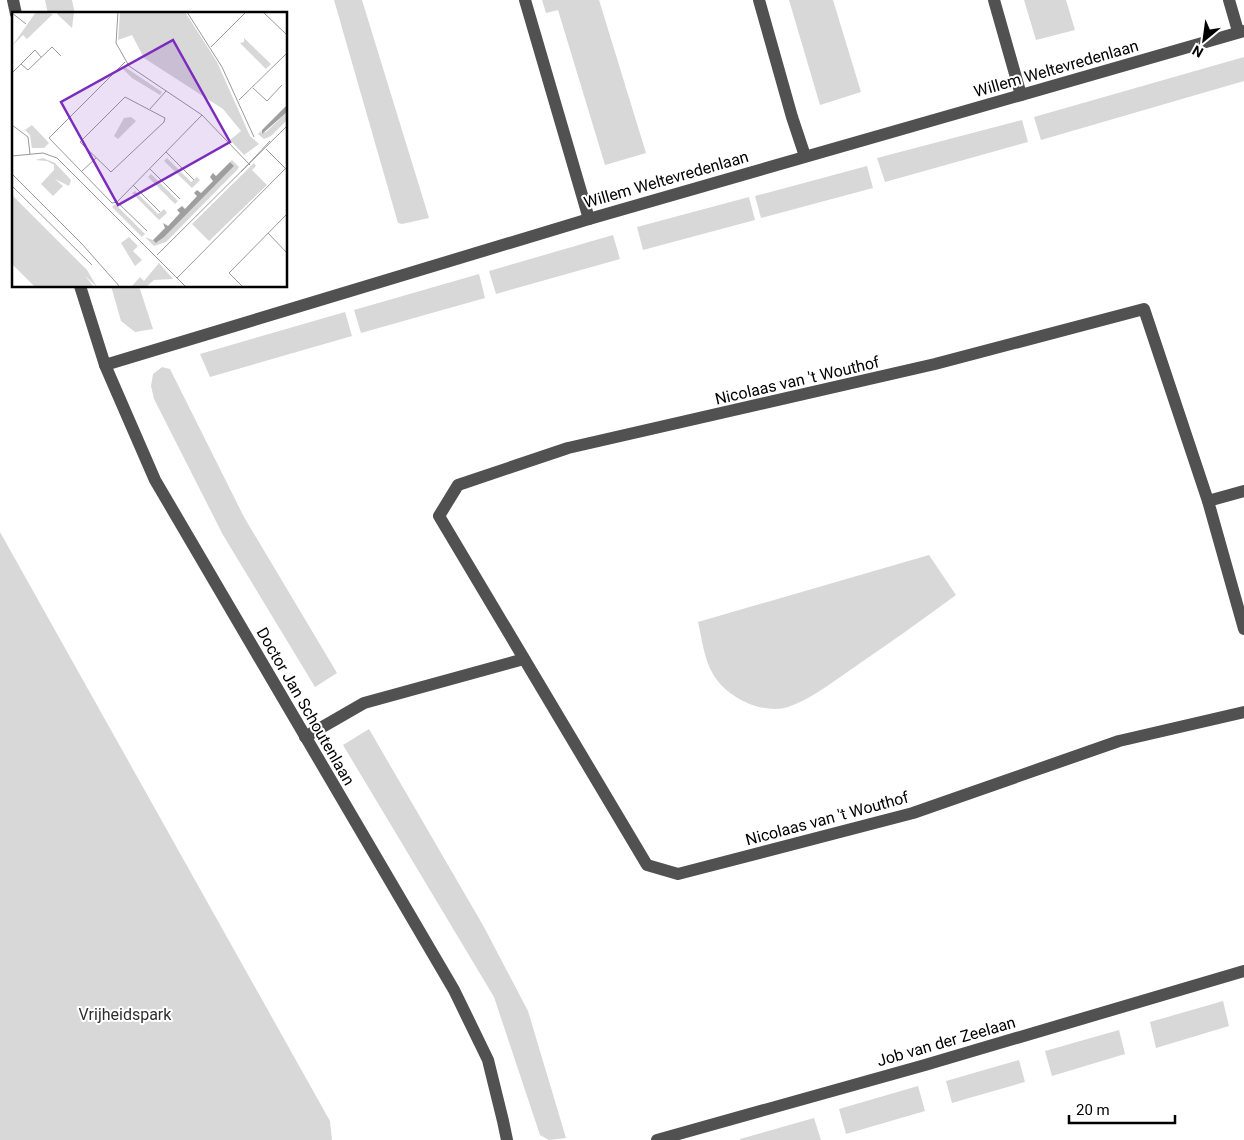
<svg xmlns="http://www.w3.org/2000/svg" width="1244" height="1140" font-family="Roboto,sans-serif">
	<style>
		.green { fill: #d8d8d8 }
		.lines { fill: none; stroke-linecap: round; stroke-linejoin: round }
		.minor { stroke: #515151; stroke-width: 12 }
		.labels { text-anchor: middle; stroke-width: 4; stroke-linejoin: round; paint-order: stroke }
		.street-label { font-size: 16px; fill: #000; stroke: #fff }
		.park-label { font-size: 16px; fill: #2f2f2f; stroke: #fff }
		.inset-road { fill: none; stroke: #999; stroke-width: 1 }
		.view { fill: #7b2cbf; fill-opacity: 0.15; stroke: #7b2cbf; stroke-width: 2.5 }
		.inset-edge { fill: none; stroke: #000; stroke-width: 2.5 }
	</style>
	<rect width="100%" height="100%" fill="#fff"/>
	<g class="green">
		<path d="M 45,0 L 72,0 L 75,14 L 48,14 Z"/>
		<path d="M 334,0 L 362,0 L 429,218 L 402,224 L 398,223 Z"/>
		<path d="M 542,0 L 599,0 L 646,153 L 605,165 L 558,10 L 546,13 Z"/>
		<path d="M 789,0 L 833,0 L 861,92 L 820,105 Z"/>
		<path d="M 1024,0 L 1066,0 L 1075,30 L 1036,40 Z"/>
		<path d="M 1244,57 L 1244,81 L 1041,140 L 1034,117 Z"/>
		<path d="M 1022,120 L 1028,142 L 885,182 L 877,158 Z"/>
		<path d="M 867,166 L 873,188 L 761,218 L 755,196 Z"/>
		<path d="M 749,197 L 755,220 L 643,250 L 637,227 Z"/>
		<path d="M 613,235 L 620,259 L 496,294 L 489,271 Z"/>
		<path d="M 479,274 L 485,298 L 361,333 L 354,310 Z"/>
		<path d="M 111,286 L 139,286 L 153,329 L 135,332 L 121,321 Z"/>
		<path d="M 345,312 L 352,336 L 210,377 L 200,354 Z"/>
		<path d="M 162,367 L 170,369 L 244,517 L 337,673 L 315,687 L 223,535 L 154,399 L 151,386 L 153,374 Z"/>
		<path d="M 0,532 L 330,1121 L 332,1140 L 0,1140 Z"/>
		<path d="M 929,555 L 956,595 C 923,619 890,643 856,666 C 835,680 812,699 788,707 C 762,715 726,697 713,674 C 704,659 702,639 698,622 Z"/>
		<path d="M 369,729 L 484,927 L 528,1011 L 566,1138 L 549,1140 L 540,1135 L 494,997 L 343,745 Z"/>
		<path d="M 1223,1001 L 1229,1026 L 1156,1048 L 1150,1022 Z"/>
		<path d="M 1119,1030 L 1125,1054 L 1052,1076 L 1045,1051 Z"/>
		<path d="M 1019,1060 L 1025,1082 L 952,1103 L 946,1081 Z"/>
		<path d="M 918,1086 L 925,1111 L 846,1134 L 839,1109 Z"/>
		<path d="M 814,1118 L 821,1140 L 740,1140 L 740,1139 Z"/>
	</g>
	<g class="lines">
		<g class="minor">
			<path d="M 13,0 L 16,14"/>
			<path d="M 525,0 L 589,219"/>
			<path d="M 759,0 L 792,117 L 805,156"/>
			<path d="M 994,0 L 1021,95"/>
			<path d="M 1229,0 L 1238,31"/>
			<path d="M 80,286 L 105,365 L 155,480 L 454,990 L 488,1060 L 503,1121 L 507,1140"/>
			<path d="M 105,365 L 589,219 L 1244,31"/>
			<path d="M 1208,501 L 1244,491"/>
			<path d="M 1244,629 L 1208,501 L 1144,309 L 935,364 L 568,448 L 458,485 L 439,516 L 647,865 L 678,874 L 913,813 L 1119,741 L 1244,712"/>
			<path d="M 305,737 L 364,703 L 524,659"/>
			<path d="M 657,1140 L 925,1065 L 1244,971"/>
		</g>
	</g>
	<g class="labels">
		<g class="street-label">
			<text transform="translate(1056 68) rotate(-16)" y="6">Willem Weltevredenlaan</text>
			<text transform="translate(666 179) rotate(-16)" y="6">Willem Weltevredenlaan</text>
			<text transform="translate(797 380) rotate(-13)" y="6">Nicolaas van 't Wouthof</text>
			<text transform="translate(306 706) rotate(60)" y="6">Doctor Jan Schoutenlaan</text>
			<text transform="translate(827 818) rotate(-15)" y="6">Nicolaas van 't Wouthof</text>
			<text transform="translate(946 1041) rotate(-16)" y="6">Job van der Zeelaan</text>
		</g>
		<g class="park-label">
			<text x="125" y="1020">Vrijheidspark</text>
		</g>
	</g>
	<g transform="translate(12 12)">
		<rect width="275" height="275" fill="#fff"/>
		<path d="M 24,0 L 41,2 L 15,27 L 11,23 L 0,34 ZM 46,0 L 62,0 L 60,16 L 45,2 ZM 108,0 L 173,0 L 205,50 L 238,124 L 247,132 L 232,143 L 218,128 L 229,119 L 211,97 L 132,46 L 120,23 L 106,28 ZM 232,26 L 259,52 L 254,57 L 228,31 L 232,30 ZM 113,55 L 150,80 L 148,83 L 120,66 L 110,56 ZM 275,100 L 275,108 L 259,124 L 252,127 L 246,122 L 250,118 L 249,121 L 254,120 ZM 119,105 L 124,109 L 106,127 L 102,124 L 112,106 ZM 20,113 L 37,131 L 32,136 L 20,136 L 18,123 L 13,118 ZM 31,146 L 43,151 L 59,168 L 57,174 L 43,167 L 51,174 L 41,184 L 29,172 L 42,158 L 42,153 L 35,149 L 23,148 ZM 155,146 L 179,170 L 185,165 L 188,168 L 180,176 L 152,149 ZM 220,148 L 227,155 L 225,158 L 154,230 L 142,234 L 133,225 L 146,230 L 222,154 L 218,150 ZM 242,151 L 244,154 L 240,158 L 255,173 L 197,229 L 180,212 ZM 139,162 L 166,189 L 163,192 L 136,165 ZM 123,179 L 146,202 L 152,197 L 155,201 L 147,208 L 120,181 ZM 0,183 L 75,258 L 85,275 L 73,264 L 82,275 L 23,275 L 0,252 ZM 103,192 L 133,222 L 130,225 L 100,195 ZM 117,225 L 126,234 L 121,239 L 130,248 L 123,254 L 109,231 ZM 147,251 L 161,267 L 142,268 L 134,275 L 119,275 L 128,265 L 132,269 Z" fill="#d8d8d8"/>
		<path d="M 275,93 L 275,100 L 250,122 L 250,118 ZM 218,150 L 222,154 L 152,225 L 144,231 L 141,228 L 153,216 L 151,211 L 156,214 L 168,201 L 165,198 L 170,194 L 173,197 L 185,184 L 182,181 L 185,178 L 189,181 L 201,169 L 198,165 L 201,161 L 204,164 Z" fill="#9f9f9f"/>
		<path class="inset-road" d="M 106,0 L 104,31 L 117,54 L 190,103 L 238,153M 175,0 L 210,55 L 242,125M 251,0 L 275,23M 0,1 L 14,12M 199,35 L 234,0M 9,52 L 16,58 L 40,35 L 49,44M 0,61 L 23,38 L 29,45M 241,76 L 255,89 L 270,73M 113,85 L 153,106 L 152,110 L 99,160 L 68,130 ZM 227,88 L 275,41M 138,97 L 154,79M 0,113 L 16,125 L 18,142M 254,137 L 275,158M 154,140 L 182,168M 0,144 L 31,141 L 45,146 L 174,275M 138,157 L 168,187M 69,160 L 84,146M 229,160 L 258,129M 0,162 L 70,232 L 108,275M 121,173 L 148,200M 0,174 L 80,253M 105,190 L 100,191 L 37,126 L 113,50M 105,190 L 190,103M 105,190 L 135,219M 256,221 L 275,241M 145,243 L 275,114M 165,266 L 273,157M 231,275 L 217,261 L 275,202"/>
		<path class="view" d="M 161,28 L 218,130 L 106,193 L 49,90 Z"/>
		<rect width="275" height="275" class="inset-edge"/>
	</g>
	<g transform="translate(1204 40) rotate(209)" stroke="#ffffff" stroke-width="4" paint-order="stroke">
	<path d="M0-4L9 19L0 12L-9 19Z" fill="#000000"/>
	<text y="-8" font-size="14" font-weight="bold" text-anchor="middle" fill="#000000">N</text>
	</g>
	<path d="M1069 1115v8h106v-8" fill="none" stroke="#000000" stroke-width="2.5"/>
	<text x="1076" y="1115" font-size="15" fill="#000000" stroke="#ffffff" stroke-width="4" paint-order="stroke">20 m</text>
</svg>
